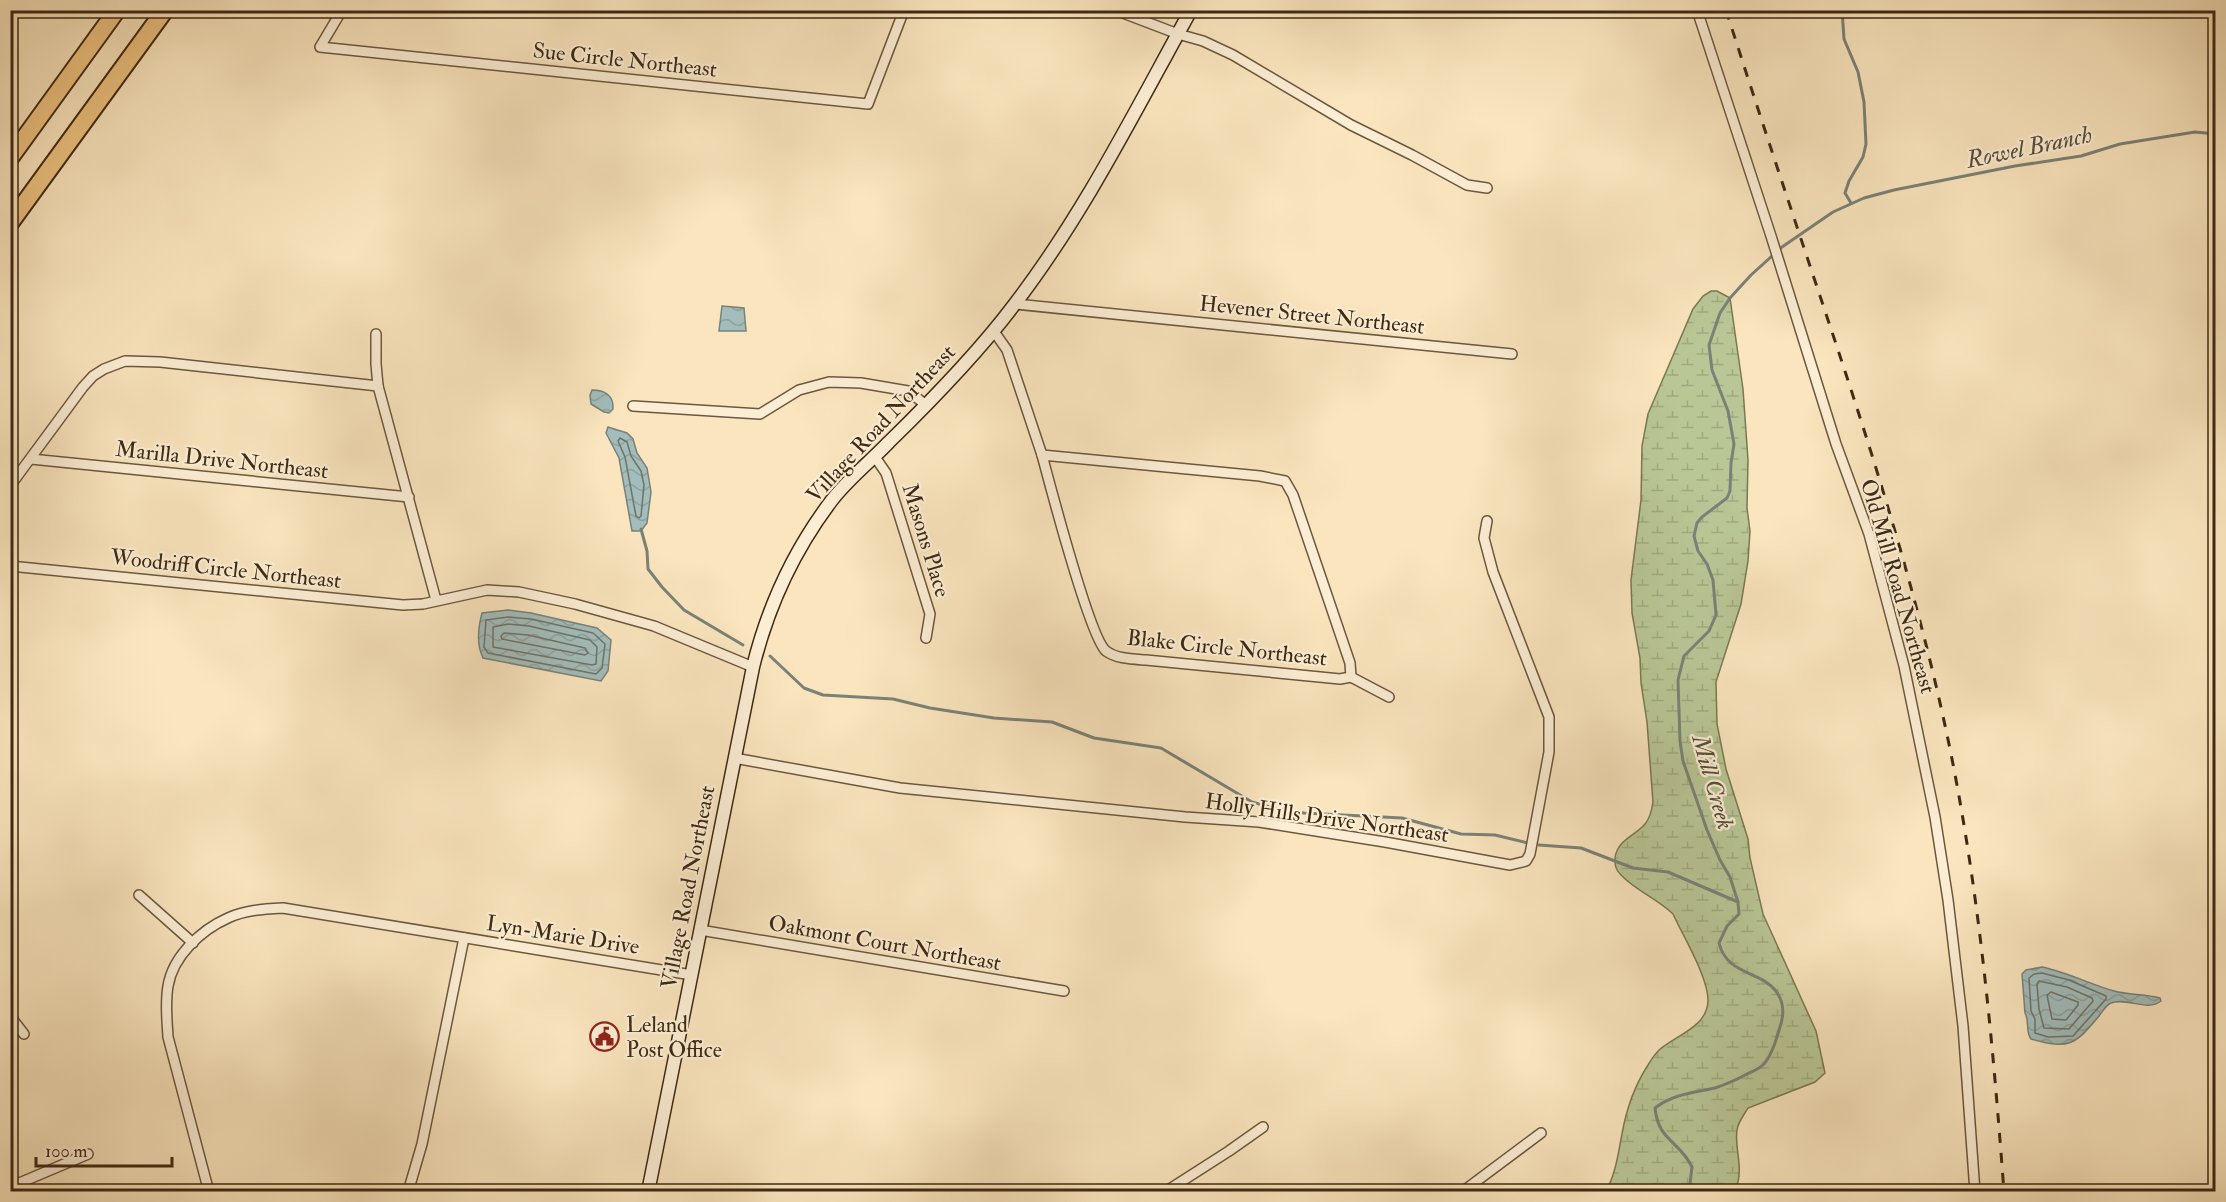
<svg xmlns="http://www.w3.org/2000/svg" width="2226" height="1202" font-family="'IM FELL Double Pica',serif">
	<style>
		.wetland { fill: url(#wetland-marsh); stroke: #7b7854; stroke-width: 1.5 }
		.water { fill: url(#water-waves); stroke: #7a8278; stroke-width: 1.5 }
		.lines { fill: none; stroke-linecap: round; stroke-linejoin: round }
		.shore { stroke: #707367; stroke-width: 1.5 }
		.stream { stroke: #7a8278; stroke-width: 3 }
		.minor-casing { stroke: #6c583d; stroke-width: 12 }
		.secondary-casing { stroke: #3d2912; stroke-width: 15 }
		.motorway-casing { stroke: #3d2912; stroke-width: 20 }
		.minor { stroke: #fceed5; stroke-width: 9 }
		.secondary { stroke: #fceed5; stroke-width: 12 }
		.motorway { stroke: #edc27f; stroke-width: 16 }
		.rail { stroke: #3d2912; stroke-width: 3; stroke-dasharray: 10 10; stroke-linecap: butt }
		.labels { text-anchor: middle; stroke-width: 4.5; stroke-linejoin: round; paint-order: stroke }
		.street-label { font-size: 22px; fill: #3d2912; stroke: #fceed5 }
		.poi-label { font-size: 22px; fill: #3d2912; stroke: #fceed5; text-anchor: start }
		.water-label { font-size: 24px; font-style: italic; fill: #564e3c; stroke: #fceed5 }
	</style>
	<defs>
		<pattern id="wetland-marsh" width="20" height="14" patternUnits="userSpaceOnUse" patternTransform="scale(1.5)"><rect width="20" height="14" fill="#b9c696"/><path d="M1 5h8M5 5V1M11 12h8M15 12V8" fill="none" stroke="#a0aa80"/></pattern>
		<pattern id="water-waves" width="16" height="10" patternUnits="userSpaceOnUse" patternTransform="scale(1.5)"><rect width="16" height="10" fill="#a2bdbc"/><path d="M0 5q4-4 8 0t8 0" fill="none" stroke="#8ca2a1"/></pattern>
	</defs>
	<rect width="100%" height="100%" fill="#fae5be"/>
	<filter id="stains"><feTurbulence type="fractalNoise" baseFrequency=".00333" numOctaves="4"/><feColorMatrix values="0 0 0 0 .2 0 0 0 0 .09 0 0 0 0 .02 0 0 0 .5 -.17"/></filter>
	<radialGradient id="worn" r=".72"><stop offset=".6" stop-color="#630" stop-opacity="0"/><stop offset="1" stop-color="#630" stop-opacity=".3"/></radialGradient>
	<path class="wetland" d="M 1711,291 L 1717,291 L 1730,298 L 1743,389 L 1748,460 L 1747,508 L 1750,531 L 1748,561 L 1741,604 L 1716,682 L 1717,724 L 1726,769 L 1748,839 L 1750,858 L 1763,914 L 1816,1031 L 1825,1073 L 1815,1082 L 1748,1108 C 1744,1115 1738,1122 1737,1130 C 1734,1150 1745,1168 1735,1191 L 1606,1191 C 1616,1173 1618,1154 1622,1134 C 1626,1111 1635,1085 1648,1065 C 1651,1060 1655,1054 1659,1050 C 1676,1035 1708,1027 1708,1000 C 1708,977 1683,936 1673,914 C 1658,899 1636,891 1621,875 C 1615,869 1615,865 1615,858 C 1617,840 1635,836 1645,824 C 1650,818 1652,809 1653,802 L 1647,722 L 1641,683 L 1640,658 L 1632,613 L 1631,580 L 1641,500 L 1642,446 L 1648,414 L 1693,309 L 1703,296 Z"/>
	<g class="water">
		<path d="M 722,306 L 744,308 L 746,331 L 719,331 Z"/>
		<path d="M 592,390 C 604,390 614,395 613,409 L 609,413 L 604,412 L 591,404 L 590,395 Z"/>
		<path d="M 608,427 L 627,433 L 633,439 L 637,453 L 647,468 L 651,492 L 647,523 L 641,531 L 632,531 L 619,458 L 606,433 Z"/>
		<path d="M 508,610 L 531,613 L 597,628 L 611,640 L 608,671 L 601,681 L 483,658 C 476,644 478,628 482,613 Z"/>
		<path d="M 2042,967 C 2067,972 2089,984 2114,991 C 2129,995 2145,994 2160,998 L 2161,1001 C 2147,1012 2127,997 2111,1003 C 2106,1005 2102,1012 2099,1016 C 2075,1045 2069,1050 2031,1039 C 2025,1031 2030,1022 2025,1013 L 2022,974 L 2026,970 Z"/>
	</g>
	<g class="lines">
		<g class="shore">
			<path d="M 620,438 L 627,442 L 631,456 L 641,471 L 644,485 L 641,516 L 639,518 L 636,516 L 625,457 L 618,441 Z"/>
			<path d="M 508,617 L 531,619 L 593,633 L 605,644 L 602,668 L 596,674 L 488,653 L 484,647 L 486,620 Z"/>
			<path d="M 508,624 L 529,626 L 590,640 L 597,647 L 596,664 L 592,665 L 493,647 L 493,627 Z"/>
			<path d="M 504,633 L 528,635 L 585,648 L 588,653 L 585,655 L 502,639 L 501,636 Z"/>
			<path d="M 2042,973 L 2069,980 L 2106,996 L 2106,999 L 2073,1036 L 2048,1037 L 2035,1033 L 2035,1019 L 2031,1011 L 2029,978 L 2034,974 Z"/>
			<path d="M 2039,981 L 2067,987 L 2092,998 L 2093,1001 L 2069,1029 L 2044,1028 L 2039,1009 L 2037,984 Z"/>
			<path d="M 2051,992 L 2078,1002 L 2078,1005 L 2066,1020 L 2052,1019 L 2047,995 Z"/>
		</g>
		<g class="stream">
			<path d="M 1842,10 L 1844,39 L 1858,72 L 1864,102 L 1866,144 L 1863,157 L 1849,181 L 1845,193 L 1851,203"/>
			<path d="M 641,529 L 647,551 L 648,569 L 662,587 L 684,610 L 743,645"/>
			<path d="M 770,656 L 804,688 L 823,695 L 893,699 L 930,708 L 994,718 L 1052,722 L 1094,738 L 1161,748 L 1252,802 L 1277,809 L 1304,813 L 1402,818 L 1461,834 L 1495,835 L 1528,843"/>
			<path d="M 1539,845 L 1581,848 L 1633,868 L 1668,872 L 1738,902"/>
			<path d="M 1689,1192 L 1692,1167 C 1680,1141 1658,1141 1655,1108 C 1673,1094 1693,1093 1715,1088 C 1727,1084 1738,1079 1749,1073 C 1754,1071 1760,1068 1764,1064 C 1772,1055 1776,1041 1779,1030 C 1784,1017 1785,1003 1776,991 C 1759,970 1727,975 1719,943 L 1727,926 L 1739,914 L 1738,902 L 1730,877 L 1720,860 L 1707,830 L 1683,761 L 1680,741 L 1678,680 L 1684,656 L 1709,631 L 1716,615 L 1713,580 L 1707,564 L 1698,551 L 1694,536 L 1697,523 L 1702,517 L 1727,498 L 1730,491 L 1731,463 L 1734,444 L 1728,411 L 1712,370 L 1709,345 L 1720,313 L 1730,298 L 1751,275 L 1782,247 L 1833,212 L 1864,198 L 1894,190 L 2015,166 L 2081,156 L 2120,144 L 2195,132 L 2216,134"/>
		</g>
		<defs>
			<g id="minor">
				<path d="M 342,10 L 320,47 L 868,104 L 904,10"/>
				<path d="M 1115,10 L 1178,34 L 1203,41 L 1233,55 L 1351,125 L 1412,155 L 1467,185 L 1487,188"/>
				<path d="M 1697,10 L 1771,236 L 1836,444 L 1869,534 L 1904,666 L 1935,817 L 1948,900 L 1963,1026 L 1975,1192"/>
				<path d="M 1015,304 L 1512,354"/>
				<path d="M 993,330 L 1007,350 L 1042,455"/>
				<path d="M 376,334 L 376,364 L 378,386 L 436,600"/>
				<path d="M 633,406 L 760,414 L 799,390 L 829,382 L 861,383 L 908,391 L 926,405"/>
				<path d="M 1042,455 L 1260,476 L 1285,481 L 1293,495 L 1350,663 L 1351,677 L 1340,679 L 1146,660 C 1132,659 1117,659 1106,651 C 1090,638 1050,485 1042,455 Z"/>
				<path d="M 875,457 L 886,473 L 930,614 L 926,638"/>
				<path d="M 31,459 L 409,497"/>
				<path d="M 10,486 L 83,387 L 93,376 L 104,369 L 125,361 L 160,362 L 378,386"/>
				<path d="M 10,566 L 403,605 L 423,604 L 487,590 L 519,592 L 575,604 L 654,626 L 753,667"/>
				<path d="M 1351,677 L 1389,697"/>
				<path d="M 734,758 L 900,788 L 1185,817 L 1259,822 L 1385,842 L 1510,865 L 1526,861 L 1530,854 L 1549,752 L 1549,717 L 1493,572 L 1484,538 L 1487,521"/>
				<path d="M 139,895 L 193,943"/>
				<path d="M 700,930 L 1064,991"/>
				<path d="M 10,1016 L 24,1034"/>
				<path d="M 10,1187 L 88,1154"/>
				<path d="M 209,1192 L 168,1037 C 167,1020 165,1003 168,986 C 173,956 201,930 228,918 C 245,910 264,909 283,908 L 692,975"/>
				<path d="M 408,1192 L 422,1144 L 464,938"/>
				<path d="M 1165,1192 L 1229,1151 L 1263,1127"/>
				<path d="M 1462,1192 L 1541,1133"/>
			</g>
			<path id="secondary" d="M 648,1192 L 753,667 C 768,606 794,550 832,500 C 848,479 871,461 889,442 C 933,399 977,354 1014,305 C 1084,214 1135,111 1191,10"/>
			<g id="motorway">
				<path d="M 10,158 L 117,10"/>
				<path d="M 10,223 L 165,10"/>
			</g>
		</defs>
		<use href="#minor" class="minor-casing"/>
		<use href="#secondary" class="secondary-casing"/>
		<use href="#motorway" class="motorway-casing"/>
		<use href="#minor" class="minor"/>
		<use href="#secondary" class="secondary"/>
		<use href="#motorway" class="motorway"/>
		<path class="rail" d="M 1726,10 C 1756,104 1787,197 1818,290 C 1869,442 1919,596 1951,754 C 1980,899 1993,1045 2004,1192"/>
	</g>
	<defs>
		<symbol id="civic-ring" viewBox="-11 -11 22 22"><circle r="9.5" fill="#fceed5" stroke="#8f2418" stroke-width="1.5"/><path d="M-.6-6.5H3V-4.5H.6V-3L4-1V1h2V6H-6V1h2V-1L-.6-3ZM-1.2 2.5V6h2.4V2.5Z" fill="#8f2418"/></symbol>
	</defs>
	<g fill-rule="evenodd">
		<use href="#civic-ring" x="588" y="1020" width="33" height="33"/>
	</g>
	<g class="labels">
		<g class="street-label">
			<text transform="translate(625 59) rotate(6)" y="8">Sue Circle Northeast</text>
			<text transform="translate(1312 314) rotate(6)" y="8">Hevener Street Northeast</text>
			<text transform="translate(880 423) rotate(-47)" y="8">Village Road Northeast</text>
			<text transform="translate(222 459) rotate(6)" y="8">Marilla Drive Northeast</text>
			<text transform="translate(927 540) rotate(73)" y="8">Masons Place</text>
			<text transform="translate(226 568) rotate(6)" y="8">Woodriff Circle Northeast</text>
			<text transform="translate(1899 586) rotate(74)" y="8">Old Mill Road Northeast</text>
			<text transform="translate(1227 647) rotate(6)" y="8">Blake Circle Northeast</text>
			<text transform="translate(1327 817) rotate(8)" y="8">Holly Hills Drive Northeast</text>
			<text transform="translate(687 887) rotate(-79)" y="8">Village Road Northeast</text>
			<text transform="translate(563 934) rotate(9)" y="8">Lyn-Marie Drive</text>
			<text transform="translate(885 942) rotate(10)" y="8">Oakmont Court Northeast</text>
		</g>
		<g class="poi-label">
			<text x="626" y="1032">Leland<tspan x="626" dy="25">Post Office</tspan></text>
		</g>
		<g class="water-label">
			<text transform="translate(2029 147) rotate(-12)" y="8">Rowel Branch</text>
			<text transform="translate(1713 782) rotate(74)" y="8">Mill Creek</text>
		</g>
	</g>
	<rect width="2226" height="1202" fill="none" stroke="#fae5be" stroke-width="36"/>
	<rect x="12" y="12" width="2202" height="1178" fill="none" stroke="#3d2912" stroke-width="3"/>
	<rect x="18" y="18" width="2190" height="1166" fill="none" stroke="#3d2912" stroke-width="1.5"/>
	<path d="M36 1157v9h136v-9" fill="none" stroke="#3d2912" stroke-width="3"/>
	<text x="45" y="1157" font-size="18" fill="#3d2912" stroke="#fceed5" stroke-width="4.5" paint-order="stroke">100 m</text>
	<rect width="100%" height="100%" filter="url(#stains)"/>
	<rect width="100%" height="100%" fill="url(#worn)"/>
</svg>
